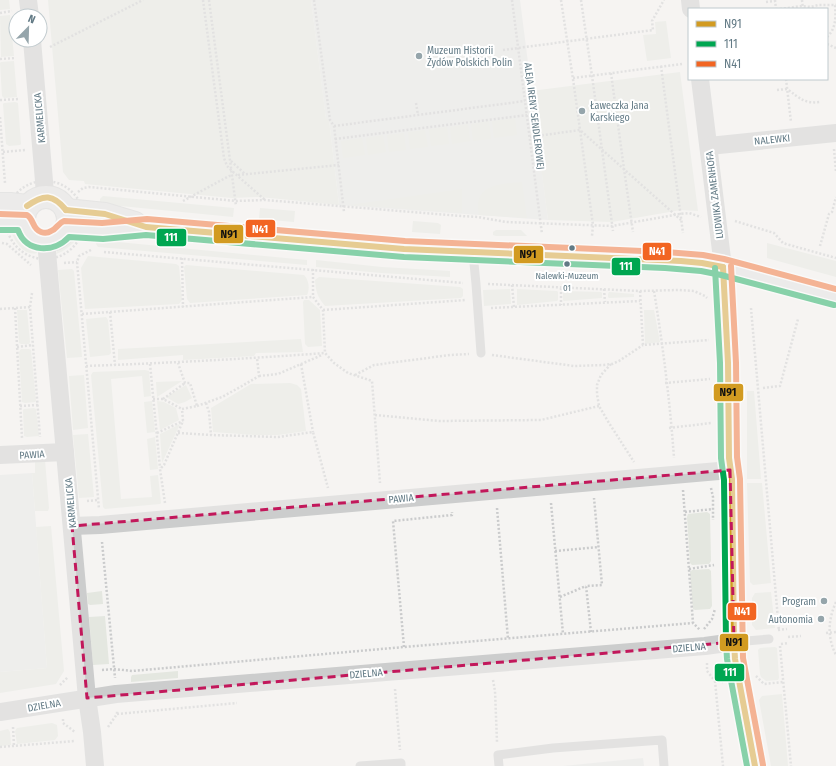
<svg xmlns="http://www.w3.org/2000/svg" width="836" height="766" font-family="'Fira Sans Condensed',sans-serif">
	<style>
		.built { fill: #e5e6e5 }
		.green { fill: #e4e7e0 }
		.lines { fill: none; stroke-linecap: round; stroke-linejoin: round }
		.secondary-casing { stroke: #d1d2d2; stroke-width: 24 }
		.path { stroke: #cacbcc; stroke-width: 2.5; stroke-dasharray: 2 2; stroke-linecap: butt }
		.lane { stroke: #cccdcd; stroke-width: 9 }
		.street { stroke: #cccdcd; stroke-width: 18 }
		.secondary { stroke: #e0e0e0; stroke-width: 22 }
		.bus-1-casing { stroke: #fff; stroke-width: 9 }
		.bus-2-casing { stroke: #fff; stroke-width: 9 }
		.bus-3-casing { stroke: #fff; stroke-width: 9 }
		.bus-1 { stroke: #d29b21; stroke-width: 6 }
		.bus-2 { stroke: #00a651; stroke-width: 6 }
		.bus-3 { stroke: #f26522; stroke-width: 6 }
		.marked { fill: none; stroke: #c2185b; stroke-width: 3; stroke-dasharray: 8 5; stroke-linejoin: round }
		.poi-dot { fill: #95a5ab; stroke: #fff; stroke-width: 1.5 }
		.bus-dot { fill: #627a85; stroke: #fff; stroke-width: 1.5 }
		.labels { text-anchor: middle; stroke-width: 4; stroke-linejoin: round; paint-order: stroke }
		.bus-label { font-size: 9px; fill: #627a85; stroke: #fff }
		.poi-label { font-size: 10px; fill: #627a85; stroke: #fff; text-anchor: start }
		.street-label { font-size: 10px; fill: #627a85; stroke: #fff }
		.line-badge { stroke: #fff; stroke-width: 1.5 }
		.badge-label { font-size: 11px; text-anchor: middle; font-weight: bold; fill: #fff }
		.pale-badge-label { font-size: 11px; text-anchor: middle; font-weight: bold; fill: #111 }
	</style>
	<rect width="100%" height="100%" fill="#f5f4f2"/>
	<g class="built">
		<path d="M 311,0 L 520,0 L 548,220 L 339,205 L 329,120 L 326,120 Z"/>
		<path d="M 32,473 L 47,668 L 0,672 L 0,475 Z"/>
		<path d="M 643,758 L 644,766 L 563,766 Z"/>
	</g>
	<g class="green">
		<path d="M 0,0 L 9,0 L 10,9 L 0,10 Z"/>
		<path d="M 48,0 L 311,0 L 326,119 L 329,120 L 339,205 L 270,198 L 257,197 L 232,198 L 85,184 L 84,181 L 69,180 L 63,172 Z"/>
		<path d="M 10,15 L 14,56 L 1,57 L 0,16 Z"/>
		<path d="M 666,21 L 671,58 L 647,61 L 643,35 L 656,34 L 655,22 Z"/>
		<path d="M 14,61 L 17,97 L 4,98 L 2,96 L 0,63 L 1,62 Z"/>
		<path d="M 680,72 L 698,211 L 681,210 L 612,222 L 548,220 L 531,91 Z"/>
		<path d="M 15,102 L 18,103 L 21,144 L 20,145 L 9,146 L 6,144 L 3,104 L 4,103 Z"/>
		<path d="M 515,118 L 517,135 L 494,138 L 492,121 Z"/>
		<path d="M 489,121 L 491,139 L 473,141 L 471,124 Z"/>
		<path d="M 468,124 L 470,141 L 452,144 L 450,127 Z"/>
		<path d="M 447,127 L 449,144 L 431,146 L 429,129 Z"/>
		<path d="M 425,130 L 428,147 L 410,149 L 408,132 Z"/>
		<path d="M 404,133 L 406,150 L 389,152 L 387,135 Z"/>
		<path d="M 383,135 L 386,152 L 368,155 L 366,138 Z"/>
		<path d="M 362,138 L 365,155 L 343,158 L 341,141 Z"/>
		<path d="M 522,182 L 527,218 L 479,215 C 472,184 501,184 522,182 Z"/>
		<path d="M 462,189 L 462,213 L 350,205 L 349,205 Z"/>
		<path d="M 103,196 L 234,208 L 233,217 L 100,204 L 100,199 Z"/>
		<path d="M 260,208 L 295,211 L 294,222 L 259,219 Z"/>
		<path d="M 413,221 L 438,223 L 441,225 L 440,234 L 412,232 Z"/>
		<path d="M 9,227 L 18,229 L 23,237 L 34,247 L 37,253 C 23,257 13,238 9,227 Z"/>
		<path d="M 496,230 L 521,230 L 527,236 L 496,236 L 493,235 L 493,232 Z"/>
		<path d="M 67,238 L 77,239 C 70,246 65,251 56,254 L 58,245 Z"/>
		<path d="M 97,240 L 307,260 L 307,265 L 98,247 L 96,244 Z"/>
		<path d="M 767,243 L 836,261 L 836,277 L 767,258 Z"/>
		<path d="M 88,256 L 176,264 L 179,266 L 182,300 L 179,304 L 85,309 L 81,268 Z"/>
		<path d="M 316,260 L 382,267 L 450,271 L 450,277 L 381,273 L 316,267 Z"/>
		<path d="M 186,265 L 304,275 C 309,280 310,289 307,295 L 190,303 L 187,299 L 184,267 Z"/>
		<path d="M 72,269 L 74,271 L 82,357 L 67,358 L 58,270 Z"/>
		<path d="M 319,277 L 460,287 L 463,289 L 463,296 L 461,298 L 325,306 C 317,296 316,292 315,280 Z"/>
		<path d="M 510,289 L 511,304 L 484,306 L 483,290 Z"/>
		<path d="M 517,289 L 557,291 L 558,292 L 558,300 L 557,301 L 517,305 Z"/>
		<path d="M 564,291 L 601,292 L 602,293 L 602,298 L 564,301 L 563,300 L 563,292 Z"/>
		<path d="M 609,292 L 634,294 L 634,297 L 609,298 L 608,297 L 608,294 Z"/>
		<path d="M 304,300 L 309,300 L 320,310 L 322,346 L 308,347 L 305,344 L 303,302 Z"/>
		<path d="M 17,310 L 27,310 L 30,342 L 29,344 L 21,344 L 19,343 Z"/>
		<path d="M 644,310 L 654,310 L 660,342 L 645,344 Z"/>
		<path d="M 106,317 L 108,320 L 111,353 L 109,355 L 90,357 L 86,319 Z"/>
		<path d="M 301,339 L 303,352 L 256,353 L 254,356 L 183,360 L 183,355 L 118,360 L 118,349 Z"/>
		<path d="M 21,349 L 29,349 L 31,350 L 36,401 L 35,402 L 25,403 L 22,402 L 19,352 Z"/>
		<path d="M 145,370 L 149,371 L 151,396 L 144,397 L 142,376 L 111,379 L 121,499 L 152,497 L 150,476 L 158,475 L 161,503 L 160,504 L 105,509 L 103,507 L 91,375 L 93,372 Z"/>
		<path d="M 84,375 L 88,428 L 73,430 L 69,376 Z"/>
		<path d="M 182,381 L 157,397 L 156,382 Z"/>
		<path d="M 290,383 L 297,385 L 301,389 L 306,431 L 278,435 L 255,435 L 213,432 L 211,408 L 251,384 Z"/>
		<path d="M 186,385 L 192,398 L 185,402 L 178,404 L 166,397 Z"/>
		<path d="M 747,391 L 754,391 L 761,479 L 747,479 Z"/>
		<path d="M 152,401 L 155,432 L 147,433 L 144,402 Z"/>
		<path d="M 157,401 L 164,402 L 176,408 L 179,420 L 160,430 Z"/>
		<path d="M 34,408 L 36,409 L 39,436 L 27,437 L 24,436 L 23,410 L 24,409 Z"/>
		<path d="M 180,424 L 162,463 L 160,434 Z"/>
		<path d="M 88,434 L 94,497 L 79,498 L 73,435 Z"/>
		<path d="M 155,437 L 158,469 L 150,470 L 147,439 Z"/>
		<path d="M 35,460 L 45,460 L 49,508 L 48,511 L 35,511 L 32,473 L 35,473 Z"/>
		<path d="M 747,483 L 762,483 L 771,583 L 753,585 L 750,582 Z"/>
		<path d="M 707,512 L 710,514 L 711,561 L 709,564 L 692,565 L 690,563 L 687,517 L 688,514 Z"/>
		<path d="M 51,526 L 64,671 L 56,684 L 0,693 L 0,672 L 47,668 L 36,527 Z"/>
		<path d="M 709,569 L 711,571 L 712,606 L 710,609 L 695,610 L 693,609 L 690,572 L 692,570 Z"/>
		<path d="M 102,591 L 103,604 L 90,605 L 88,604 L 87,593 Z"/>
		<path d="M 771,592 L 775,628 L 756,630 L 752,625 L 752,598 L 755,593 Z"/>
		<path d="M 105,616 L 109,664 L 93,665 L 89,617 Z"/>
		<path d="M 775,647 L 777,648 L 779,678 L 778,680 L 766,681 L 761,677 L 760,674 L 758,650 L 760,648 Z"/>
		<path d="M 178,671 L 178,678 L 131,682 L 131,677 L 132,675 Z"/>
		<path d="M 782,694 L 788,766 L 771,766 L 759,700 L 762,696 Z"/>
		<path d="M 52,723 L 57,725 L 58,736 L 55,740 L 17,744 L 15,731 L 17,728 Z"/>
		<path d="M 8,729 L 10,732 L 11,745 L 0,746 L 0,731 Z"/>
	</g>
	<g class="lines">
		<defs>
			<g id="secondary">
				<circle cx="46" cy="219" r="22"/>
				<path d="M 0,204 L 10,204 L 27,206"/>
				<path d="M 66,210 L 105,214 L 135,223"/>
				<path d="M 0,222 L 24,222"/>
				<path d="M 65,229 L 102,231 L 146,227 L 404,249 L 681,261 L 702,263 L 723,267 L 836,297"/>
			</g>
		</defs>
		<use href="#secondary" class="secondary-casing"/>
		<g class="path">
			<path d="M 203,0 L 224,158 L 227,166 L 232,171 L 265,200"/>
			<path d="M 209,0 L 236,206"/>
			<path d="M 314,0 L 330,120 L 334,126 L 344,212"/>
			<path d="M 512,0 L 542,234"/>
			<path d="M 561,0 L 574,86 L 593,225 L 592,236"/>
			<path d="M 581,0 L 593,83 L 613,231"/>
			<path d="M 775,0 L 776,9"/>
			<path d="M 802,0 L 803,9"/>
			<path d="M 766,2 L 775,1"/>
			<path d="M 780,9 L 802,6 L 811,7 L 818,5 L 836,5"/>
			<path d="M 0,13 L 12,11"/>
			<path d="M 827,37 C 836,29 836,17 835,5"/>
			<path d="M 827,44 L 836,48"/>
			<path d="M 50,47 L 143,0"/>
			<path d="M 503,50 L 653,30 L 652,21 L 664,0"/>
			<path d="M 0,59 L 16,58"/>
			<path d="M 661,66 L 683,233"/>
			<path d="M 611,73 L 624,169 L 633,232"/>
			<path d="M 573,78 L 682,64"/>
			<path d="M 786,79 L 791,122"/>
			<path d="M 777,90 L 787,89 C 800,98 804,104 820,102"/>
			<path d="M 0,100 L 20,99"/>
			<path d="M 416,103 L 418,115"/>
			<path d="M 0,117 L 5,183"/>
			<path d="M 334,126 L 525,101"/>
			<path d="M 530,137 L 580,130 L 681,220"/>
			<path d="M 335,139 L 527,115"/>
			<path d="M 834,149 L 836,172"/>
			<path d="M 3,152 L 25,150"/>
			<path d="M 231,161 L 245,174"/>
			<path d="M 238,175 L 339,165"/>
			<circle cx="45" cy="220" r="39"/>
			<path d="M 78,192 L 83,188 L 89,187 L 236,201 L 265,200 L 461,216 L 478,217 L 506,222 L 612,226 L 680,214 L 689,213 L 701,217"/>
			<path d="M 183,201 L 229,176 L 233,176"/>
			<path d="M 735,221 L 774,233 L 783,243 L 786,244 L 836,258"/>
			<path d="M 2,243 L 7,244 L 31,265"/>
			<path d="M 820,246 L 829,214 L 832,212 L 836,197"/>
			<path d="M 91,250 L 79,256 L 77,262 L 99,509"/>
			<path d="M 104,252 L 463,283"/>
			<path d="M 182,258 L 183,307"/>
			<path d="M 64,263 L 77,262"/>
			<path d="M 313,269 L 313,297 L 323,310 L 325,353 L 334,363 L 348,373 L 372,381 L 380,483"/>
			<path d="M 488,284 L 640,291 L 678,290 L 694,291 L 705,296 L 707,298"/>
			<path d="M 512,285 L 514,307"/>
			<path d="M 561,288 L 561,305"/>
			<path d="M 604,289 L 605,302"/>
			<path d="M 640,291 L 643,345 L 709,340"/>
			<path d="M 654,291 C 663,346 670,402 674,458"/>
			<path d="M 32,293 L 30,307 L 40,437"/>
			<path d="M 15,308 L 22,438"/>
			<path d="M 491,308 L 640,301"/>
			<path d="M 751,308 L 779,631"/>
			<path d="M 0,309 L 30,307"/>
			<path d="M 323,310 L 466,300"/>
			<path d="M 110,312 L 115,365"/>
			<path d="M 82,314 L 313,297"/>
			<path d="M 17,347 L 33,345"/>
			<path d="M 492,355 L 574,366 L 604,365 L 612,364 L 619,361 L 643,345"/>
			<path d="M 150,364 L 160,468"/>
			<path d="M 301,364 L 313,432"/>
			<path d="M 611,364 L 601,375 L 597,385 L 597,394 L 599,406 L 609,423 L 634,462"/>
			<path d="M 86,366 C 166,363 245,359 325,353"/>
			<path d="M 355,375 L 374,365 L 450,355 L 469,354"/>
			<path d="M 259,376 L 278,374 L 322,355"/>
			<path d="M 665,383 L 710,379"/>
			<path d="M 763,388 L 780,386 L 798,319"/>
			<path d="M 153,399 L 163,399 L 182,409"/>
			<path d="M 163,399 L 185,383"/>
			<path d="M 206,403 L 209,412 L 211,435"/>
			<path d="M 20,406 L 38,405"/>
			<path d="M 197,406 L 222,397 L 242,386 L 259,376 L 257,358"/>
			<path d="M 375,415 L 439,421 L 541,420 L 599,406"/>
			<path d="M 669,428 L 711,423"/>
			<path d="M 157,433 L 183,421"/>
			<path d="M 178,433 L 211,435 L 278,437 L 313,432 L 328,488"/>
			<path d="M 711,488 L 713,497 L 713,520"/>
			<path d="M 683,490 L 693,623"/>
			<path d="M 87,501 L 98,500"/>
			<path d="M 165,503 L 160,469 L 164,465 L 183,421 L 182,409 L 197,406 L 190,383 L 185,383 L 178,363"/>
			<path d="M 551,503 L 563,634"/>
			<path d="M 497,508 L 508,639"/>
			<path d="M 685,512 L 713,509"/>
			<path d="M 102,542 L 115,678"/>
			<path d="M 555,551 L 599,547"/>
			<path d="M 689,569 L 714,565"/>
			<path d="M 560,597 L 586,586"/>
			<path d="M 836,602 C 828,620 827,637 836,655"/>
			<path d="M 704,629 L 712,619 L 715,609"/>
			<path d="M 778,630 L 787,629"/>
			<path d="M 591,632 L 586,586 L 602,585 L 594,498"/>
			<path d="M 826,633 L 836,632"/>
			<path d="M 788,637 L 801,636"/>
			<path d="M 781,644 L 788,643"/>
			<path d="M 780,646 L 791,766"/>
			<path d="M 404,647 L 393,521 L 452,515 L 452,512"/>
			<path d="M 707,663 L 707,671 L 715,681 L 723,682"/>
			<path d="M 102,670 L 114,669 L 132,671 L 404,647 L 693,623 L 700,630"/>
			<path d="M 756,676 L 764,684 L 783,682"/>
			<path d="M 493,680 L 495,691 L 497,742"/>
			<path d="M 715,681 L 723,766"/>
			<path d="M 60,685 L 68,677"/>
			<path d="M 395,689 L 400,750"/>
			<path d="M 117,714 L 237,703"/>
			<path d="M 63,719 L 63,723 L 75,732"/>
			<path d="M 13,727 L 14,746"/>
			<path d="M 108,727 L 117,714 L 117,711"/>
			<path d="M 0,747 L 75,741"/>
		</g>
		<g class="lane">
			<path d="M 473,253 L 476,284 L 481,353"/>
			<path d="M 734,642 L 769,639"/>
			<path d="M 360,766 L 401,763 L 401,766"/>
			<path d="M 499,766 L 498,755 L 553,748 L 662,740 L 664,766"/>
		</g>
		<g class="street">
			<path d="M 28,0 L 30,16"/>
			<path d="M 690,0 L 691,9"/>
			<path d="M 32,40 L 44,181 L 45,197"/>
			<path d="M 700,79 L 723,267 L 726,303 L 729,458 L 732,479 L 734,642 L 735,659 L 755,766"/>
			<path d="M 709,146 L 836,133"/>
			<path d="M 46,241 L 87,698 L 92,732 L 95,766"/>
			<path d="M 0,455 L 65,452"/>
			<path d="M 72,526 L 100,525 L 730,470"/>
			<path d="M 0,712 L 116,694 L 705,646 L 734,642"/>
		</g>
		<use href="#secondary" class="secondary"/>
		<defs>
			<g id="bus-1">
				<path d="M 27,206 C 44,194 53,194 66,210"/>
				<path d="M 66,210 L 105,214 L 146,227 L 404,249 L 681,261 L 702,263 L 723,267"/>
				<path d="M 723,267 L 728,363 L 729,458 L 732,479 L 734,642 L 735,659 L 755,766"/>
			</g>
			<g id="bus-2">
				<path d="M 0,230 L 18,230 C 26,253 54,253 69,237 L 103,239 L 146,235 L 404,257 L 665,268 L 701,271 L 721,275 L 834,305"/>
				<path d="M 715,268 L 720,363 L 721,458 L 724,480 L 726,642 L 727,659 L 747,766"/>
			</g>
			<g id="bus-3">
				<path d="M 0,214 L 27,215 C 34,219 32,229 41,232 C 44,233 48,233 51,231 C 57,229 58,223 64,221 L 102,223 L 147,219 L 405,241 L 666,252 L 703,255 L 724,259 L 836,289"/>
				<path d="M 731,266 L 736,363 L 737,457 L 740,479 L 743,658 L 763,765"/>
			</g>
		</defs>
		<use href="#bus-1" class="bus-1-casing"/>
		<use href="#bus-2" class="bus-2-casing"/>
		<use href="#bus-3" class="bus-3-casing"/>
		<use href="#bus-1" class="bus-1"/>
		<use href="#bus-2" class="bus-2"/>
		<use href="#bus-3" class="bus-3"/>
	</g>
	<path d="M0 0H836V766H0ZM 730,470 L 734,642 L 87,698 L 72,526 Z" fill="#f5f4f2" fill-opacity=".55" fill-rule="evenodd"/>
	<path class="marked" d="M 730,470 L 734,642 L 87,698 L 72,526 Z"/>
	<g class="poi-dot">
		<circle cx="419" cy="56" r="4"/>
		<circle cx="582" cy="111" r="4"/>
		<circle cx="824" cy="601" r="4"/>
		<circle cx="821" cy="619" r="4"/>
	</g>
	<g class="bus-dot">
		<circle cx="572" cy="248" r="3.5"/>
		<circle cx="567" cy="264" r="3.5"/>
	</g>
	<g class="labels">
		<g class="bus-label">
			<text x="567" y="279">Nalewki-Muzeum<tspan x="567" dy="12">01</tspan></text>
		</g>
		<g class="poi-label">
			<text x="427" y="54">Muzeum Historii<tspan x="427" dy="12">Żydów Polskich Polin</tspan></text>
			<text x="590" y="109">Ławeczka Jana<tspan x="590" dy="12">Karskiego</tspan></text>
			<text x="816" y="605" text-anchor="end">Program</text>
			<text x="813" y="623" text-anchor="end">Autonomia</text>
		</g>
		<g class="street-label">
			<text transform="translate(535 116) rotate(83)" y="4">ALEJA IRENY SENDLEROWEJ</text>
			<text transform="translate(39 118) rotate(-95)" y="4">KARMELICKA</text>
			<text transform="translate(772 139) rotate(-6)" y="4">NALEWKI</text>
			<text transform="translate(714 195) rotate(-97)" y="4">LUDWIKA ZAMENHOFA</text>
			<text transform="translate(32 454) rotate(-3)" y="4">PAWIA</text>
			<text transform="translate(401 498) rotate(-5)" y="4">PAWIA</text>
			<text transform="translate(70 503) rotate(-95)" y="4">KARMELICKA</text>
			<text transform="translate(689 647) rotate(-5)" y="4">DZIELNA</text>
			<text transform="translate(366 673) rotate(-5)" y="4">DZIELNA</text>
			<text transform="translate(44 705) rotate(-10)" y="4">DZIELNA</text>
		</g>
	</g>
	<g class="line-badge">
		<rect x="245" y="219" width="31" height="19" rx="4" fill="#f26522"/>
		<rect x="213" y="224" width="31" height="20" rx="4" fill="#d29b21"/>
		<rect x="156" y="228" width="31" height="19" rx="4" fill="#00a651"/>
		<rect x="642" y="242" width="30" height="19" rx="4" fill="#f26522"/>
		<rect x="513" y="245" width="31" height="19" rx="4" fill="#d29b21"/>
		<rect x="611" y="257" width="30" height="19" rx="4" fill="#00a651"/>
		<rect x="713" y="383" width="31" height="19" rx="4" fill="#d29b21"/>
		<rect x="727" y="602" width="30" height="19" rx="4" fill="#f26522"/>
		<rect x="719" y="633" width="30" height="19" rx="4" fill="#d29b21"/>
		<rect x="714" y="663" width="31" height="19" rx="4" fill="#00a651"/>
	</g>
	<g class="badge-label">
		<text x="260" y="233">N41</text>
		<text x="171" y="241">111</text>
		<text x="657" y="255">N41</text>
		<text x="626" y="270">111</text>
		<text x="742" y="615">N41</text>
		<text x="730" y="676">111</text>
	</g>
	<g class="pale-badge-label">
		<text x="229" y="238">N91</text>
		<text x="528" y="258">N91</text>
		<text x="728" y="396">N91</text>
		<text x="734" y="646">N91</text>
	</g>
	<rect x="688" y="8" width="140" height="72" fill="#ffffff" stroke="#c0cace"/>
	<rect x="696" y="21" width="20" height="6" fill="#d29b21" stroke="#c0cace"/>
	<text x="724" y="28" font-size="12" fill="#627a85">N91</text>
	<rect x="696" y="41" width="20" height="6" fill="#00a651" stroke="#c0cace"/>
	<text x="724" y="48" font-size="12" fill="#627a85">111</text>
	<rect x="696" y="61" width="20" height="6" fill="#f26522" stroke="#c0cace"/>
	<text x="724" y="68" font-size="12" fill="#627a85">N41</text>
	<g transform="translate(28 28) rotate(23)"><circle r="19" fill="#ffffff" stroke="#c0cace"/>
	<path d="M0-3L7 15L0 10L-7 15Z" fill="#95a5ab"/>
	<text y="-6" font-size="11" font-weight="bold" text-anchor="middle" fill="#627a85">N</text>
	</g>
</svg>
